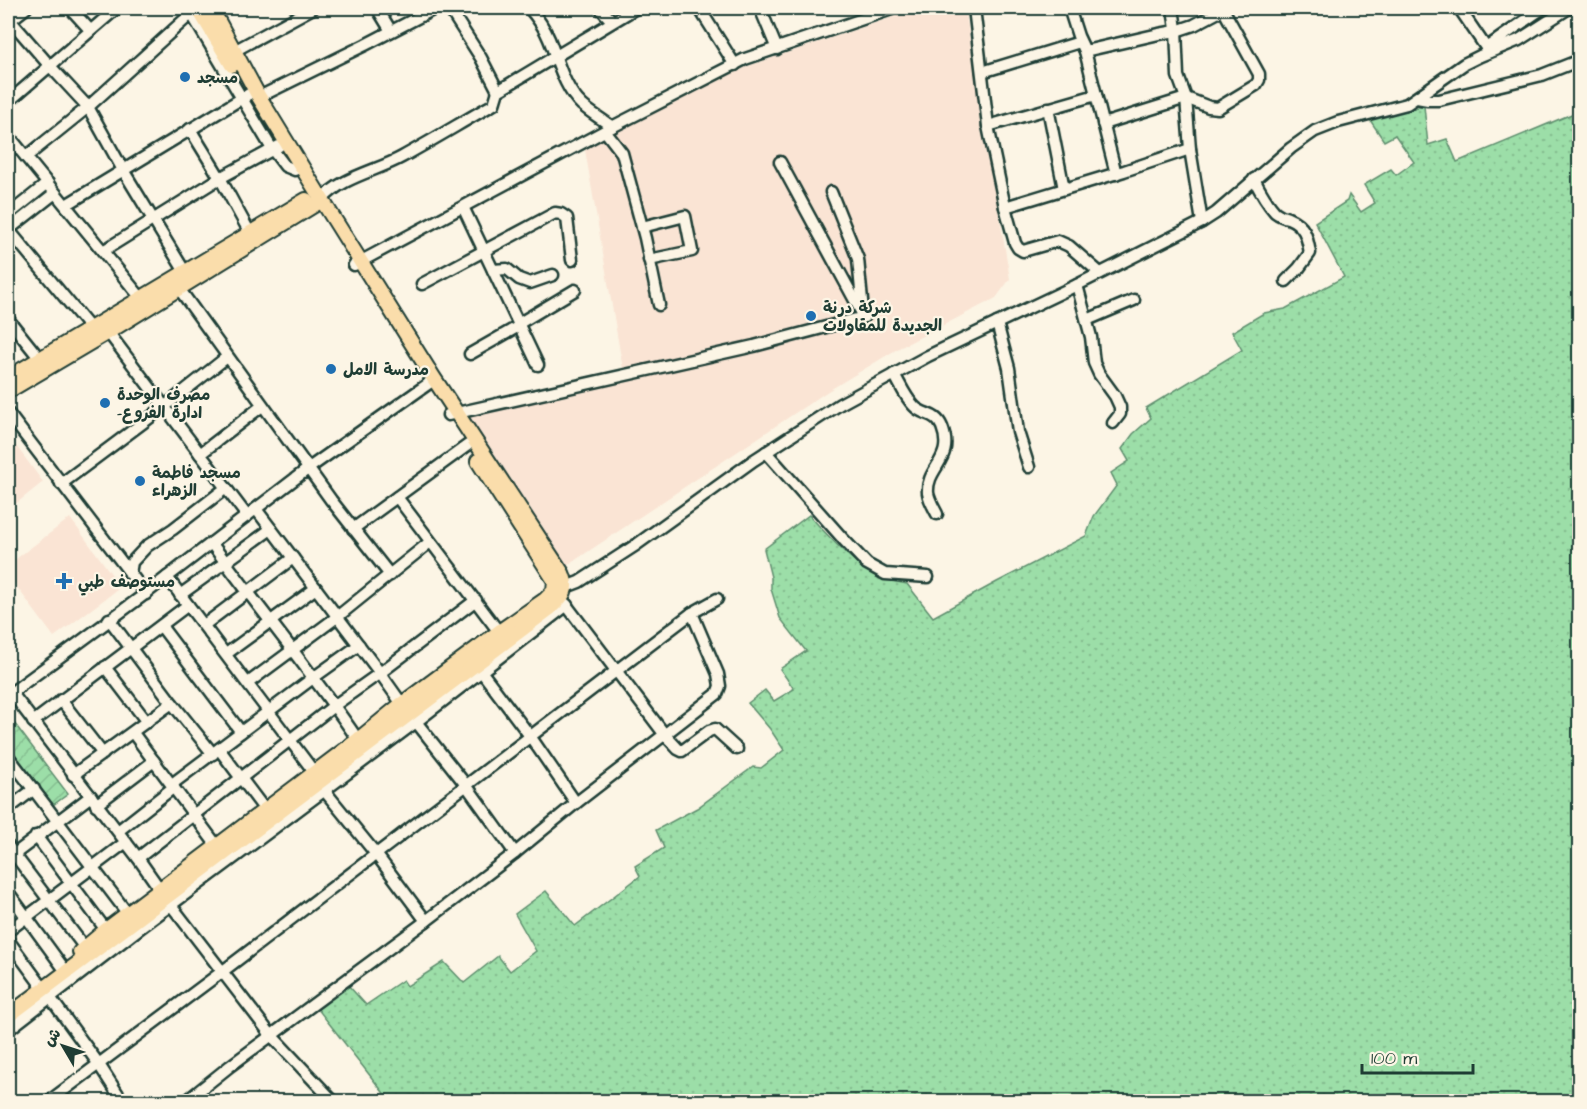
<svg xmlns="http://www.w3.org/2000/svg" width="1587" height="1109" font-family="'Architects Daughter','Playpen Sans Arabic',sans-serif">
	<style>
		.built { fill: #fae4d4 }
		.grass { fill: url(#grass-dots); stroke: #5e8e6e; stroke-width: 1.5 }
		.garden { fill: url(#garden-furrows); stroke: #5e8e6e; stroke-width: 1.5 }
		.lines { fill: none; stroke-linecap: round; stroke-linejoin: round }
		.minor-casing { stroke: #1f3d34; stroke-width: 15 }
		.major-casing { stroke: #1f3d34; stroke-width: 18 }
		.minor { stroke: #fcf5e5; stroke-width: 10 }
		.major { stroke: #faddab; stroke-width: 14 }
		.poi-dot { fill: #1f6fb2; stroke: #fcf5e5; stroke-width: 2 }
		.labels { text-anchor: middle; stroke-width: 4.5; stroke-linejoin: round; paint-order: stroke }
		.poi-label { font-size: 16px; font-weight: bold; fill: #1f3d34; stroke: #fcf5e5; text-anchor: start }
	</style>
	<defs>
		<pattern id="grass-dots" width="8" height="8" patternUnits="userSpaceOnUse" patternTransform="scale(1.5)"><rect width="8" height="8" fill="#9cdea8"/><path d="M2 2h.1M6 6h.1" fill="none" stroke="#86bf91" stroke-width="1.8" stroke-linecap="round"/></pattern>
		<pattern id="garden-furrows" width="10" height="10" patternUnits="userSpaceOnUse" patternTransform="scale(1.5)"><rect width="10" height="10" fill="#9cdea8"/><path d="M-1 1l2-2M0 10L10 0M9 11l2-2" fill="none" stroke="#86bf91"/></pattern>
	</defs>
	<rect width="100%" height="100%" fill="#fcf5e5"/>
	<filter id="ink" filterUnits="userSpaceOnUse"><feTurbulence type="fractalNoise" baseFrequency=".0167" numOctaves="2"/><feDisplacementMap in="SourceGraphic" scale="12" xChannelSelector="R" yChannelSelector="G"/><feConvolveMatrix kernelMatrix="1 2 1 2 8 2 1 2 1" color-interpolation-filters="sRGB"/></filter>
	<g filter="url(#ink)">
		<g class="built">
			<path d="M 919,8 L 965,8 L 1010,279 L 996,298 L 899,348 L 828,391 L 565,567 L 458,411 L 624,375 L 584,144 L 659,109 L 722,77 L 751,65 Z"/>
			<path d="M 8,435 L 43,482 L 8,510 Z"/>
			<path d="M 70,518 L 121,587 L 54,637 L 8,575 L 8,565 Z"/>
		</g>
		<path class="grass" d="M 1424,106 L 1428,145 L 1447,139 L 1457,162 L 1579,111 L 1579,1101 L 380,1101 L 386,1096 L 317,1008 L 348,985 L 366,1005 L 403,980 L 407,986 L 444,962 L 464,983 L 498,956 L 510,971 L 536,951 L 515,914 L 546,891 L 575,926 L 640,876 L 635,866 L 664,848 L 656,830 L 697,808 L 753,767 L 761,768 L 784,750 L 770,729 L 748,703 L 765,690 L 774,701 L 794,689 L 780,669 L 806,651 L 780,618 L 771,589 L 771,577 L 764,549 L 809,515 C 838,546 862,577 907,584 L 933,617 L 997,582 L 1086,536 L 1094,516 L 1117,485 L 1111,473 L 1129,461 L 1122,449 L 1133,434 L 1151,418 L 1146,408 L 1242,350 L 1232,332 L 1264,313 L 1285,309 L 1344,277 L 1315,222 L 1347,201 L 1349,195 L 1361,212 L 1375,203 L 1364,185 L 1391,169 L 1396,175 L 1414,162 L 1395,135 L 1384,141 L 1368,117 Z"/>
		<path class="garden" d="M 8,715 L 68,794 L 53,805 L 8,745 Z"/>
		<g class="lines">
			<defs>
				<g id="minor">
					<path d="M 70,8 L 90,30"/>
					<path d="M 188,8 L 272,149 L 285,166 L 295,170"/>
					<path d="M 377,8 L 391,31"/>
					<path d="M 449,8 L 481,58 L 498,91"/>
					<path d="M 529,8 C 537,17 544,27 549,39 C 558,61 564,88 582,105 C 591,113 603,120 612,127"/>
					<path d="M 600,8 L 612,21"/>
					<path d="M 699,8 L 735,65"/>
					<path d="M 760,8 L 777,49"/>
					<path d="M 974,8 L 988,126 L 1005,207 L 1015,243 L 1018,248 L 1023,251 L 1058,241 L 1069,246 L 1100,273"/>
					<path d="M 1069,8 L 1078,36 L 1085,51 L 1116,174"/>
					<path d="M 1173,8 L 1176,29 L 1178,76 L 1186,98 L 1190,149 L 1202,222"/>
					<path d="M 1459,8 L 1489,52"/>
					<path d="M 10,20 L 49,65 L 88,107 L 123,170 L 185,272"/>
					<path d="M 8,22 L 26,8"/>
					<path d="M 1486,48 L 1543,8"/>
					<path d="M 234,51 L 313,8"/>
					<path d="M 1085,51 L 1159,34 L 1176,31 L 1194,25 L 1226,8"/>
					<path d="M 982,72 L 1080,42"/>
					<path d="M 259,97 L 365,45 L 436,8"/>
					<path d="M 1417,98 L 1428,100 L 1439,100 L 1542,75 L 1580,60"/>
					<path d="M 8,102 L 117,8"/>
					<path d="M 1048,108 L 1064,189"/>
					<path d="M 1103,124 L 1186,98 L 1209,107 L 1218,108 L 1256,85 L 1259,80 L 1259,74 L 1223,9"/>
					<path d="M 988,126 L 1096,95"/>
					<path d="M 190,129 L 220,178 L 250,233"/>
					<path d="M 605,131 L 622,153 L 645,238 L 659,305"/>
					<path d="M 8,135 L 141,298"/>
					<path d="M 26,157 L 88,107 L 192,13 L 199,9"/>
					<path d="M 780,162 L 864,317"/>
					<path d="M 1254,179 C 1260,191 1266,202 1275,212 C 1279,215 1283,217 1288,218 C 1305,225 1307,236 1310,253 L 1299,268 L 1286,281"/>
					<path d="M 831,192 L 858,259 L 863,311"/>
					<path d="M 322,200 C 341,177 377,171 402,157 C 433,140 464,121 494,104 L 498,91 L 636,8"/>
					<path d="M 66,205 L 249,94"/>
					<path d="M 463,207 L 538,365"/>
					<path d="M 1005,207 L 1124,171 L 1190,149"/>
					<path d="M 8,215 L 48,183"/>
					<path d="M 642,227 L 685,216 L 692,251 L 649,260"/>
					<path d="M 8,229 L 90,328"/>
					<path d="M 8,230 L 55,193"/>
					<path d="M 103,251 L 220,178 L 279,146"/>
					<path d="M 354,265 L 612,127 L 745,59 L 895,8"/>
					<path d="M 493,270 L 507,269 L 519,279 L 530,283 L 553,275"/>
					<path d="M 175,283 L 331,500 L 390,575"/>
					<path d="M 422,284 L 555,213 L 561,214 L 567,218 L 572,260"/>
					<path d="M 1077,285 L 1091,337 L 1094,363 L 1099,374 L 1115,396 L 1120,407 L 1120,414 L 1113,423"/>
					<path d="M 8,319 L 40,359"/>
					<path d="M 1087,320 L 1134,300"/>
					<path d="M 997,323 L 1009,368 L 1018,432 L 1029,467"/>
					<path d="M 518,324 L 575,290"/>
					<path d="M 108,332 L 247,516"/>
					<path d="M 470,354 L 519,326"/>
					<path d="M 894,374 C 900,384 905,397 914,406 C 923,416 936,412 942,427 C 955,460 926,467 928,493 C 929,500 934,508 937,514"/>
					<path d="M 8,413 L 146,594"/>
					<path d="M 448,415 L 754,346 L 864,317"/>
					<path d="M 766,452 L 844,540 L 867,564 L 885,574 L 928,577"/>
					<path d="M 200,454 L 262,406"/>
					<path d="M 61,484 L 164,407 L 227,357"/>
					<path d="M 397,497 L 499,632"/>
					<path d="M 256,509 L 380,673 L 402,704 L 466,785 L 515,853"/>
					<path d="M 353,529 L 468,445"/>
					<path d="M 212,544 C 260,610 312,672 358,740"/>
					<path d="M 130,574 L 132,562 L 147,546 L 173,529 L 226,488"/>
					<path d="M 167,577 L 314,772"/>
					<path d="M 560,587 L 566,587 L 579,582 L 636,545 L 754,460 L 840,404 L 928,356 L 1077,285 L 1202,222 L 1216,213 L 1291,148 L 1315,131 L 1338,122 L 1407,104 L 1464,64 L 1480,56 L 1519,40 L 1569,8"/>
					<path d="M 180,595 L 271,529"/>
					<path d="M 564,602 L 665,735 L 678,749 L 682,751 L 709,731 L 715,729 L 737,749"/>
					<path d="M 109,619 L 172,703 L 213,754"/>
					<path d="M 204,625 L 293,558"/>
					<path d="M 161,626 L 241,732"/>
					<path d="M 226,654 L 316,588"/>
					<path d="M 105,667 L 147,722"/>
					<path d="M 478,667 L 530,736 L 576,803"/>
					<path d="M 248,683 L 337,617 L 430,542"/>
					<path d="M 11,692 L 138,858 L 171,905 L 271,1035 L 334,1102"/>
					<path d="M 8,695 L 141,597 L 309,468 L 428,384 L 433,377"/>
					<path d="M 61,700 L 103,754"/>
					<path d="M 33,722 L 188,605"/>
					<path d="M 133,733 L 217,846"/>
					<path d="M 219,749 L 265,810"/>
					<path d="M 8,756 L 128,914"/>
					<path d="M 73,775 L 172,703"/>
					<path d="M 172,784 L 313,678 L 359,645"/>
					<path d="M 324,790 L 376,854 L 426,921"/>
					<path d="M 96,805 L 154,761"/>
					<path d="M 8,809 L 34,789"/>
					<path d="M 118,831 L 174,787"/>
					<path d="M 36,836 L 106,930"/>
					<path d="M 8,846 L 85,948"/>
					<path d="M 138,858 L 335,705 L 380,673 L 476,600"/>
					<path d="M 8,859 L 91,796"/>
					<path d="M 8,892 L 62,966"/>
					<path d="M 8,931 L 126,842"/>
					<path d="M 8,940 L 98,1063 L 123,1102"/>
					<path d="M 8,1003 L 8,1004"/>
					<path d="M 8,1030 L 140,928 L 416,722 L 567,605"/>
					<path d="M 48,1102 L 223,971 L 692,613 L 717,599"/>
					<path d="M 185,1102 L 230,1066 L 426,921 L 515,853 L 576,803 L 717,694 L 720,686 L 718,674 L 692,613"/>
				</g>
				<g id="major">
					<path d="M 198,8 L 232,65"/>
					<path d="M 8,378 L 306,200"/>
					<path d="M 8,391 L 108,332 L 322,200"/>
					<path d="M 80,952 L 106,930 L 358,740 L 402,704 L 499,632 L 545,600 L 554,591 L 555,581 L 478,461"/>
					<path d="M 8,1016 L 549,609 C 562,597 570,591 562,573 L 433,377 L 322,200 L 259,97 L 211,8"/>
				</g>
			</defs>
			<use href="#minor" class="minor-casing"/>
			<use href="#major" class="major-casing"/>
			<use href="#minor" class="minor"/>
			<use href="#major" class="major"/>
		</g>
	</g>
	<g class="poi-dot">
		<circle cx="185" cy="77" r="6"/>
		<circle cx="811" cy="316" r="6"/>
		<circle cx="331" cy="369" r="6"/>
		<circle cx="105" cy="403" r="6"/>
		<circle cx="140" cy="481" r="6"/>
		<path d="M61 572h6v6h6v6h-6v6h-6v-6h-6v-6h6z"/>
	</g>
	<g class="labels">
		<g class="poi-label">
			<text x="197" y="83">مسجد</text>
			<text x="823" y="313">شركة درنة<tspan x="823" dy="18">الجديدة للمقاولات</tspan></text>
			<text x="343" y="375">مدرسة الامل</text>
			<text x="117" y="400">مصرف الوحدة<tspan x="117" dy="18">-ادارة الفروع</tspan></text>
			<text x="152" y="478">مسجد فاطمة<tspan x="152" dy="18">الزهراء</tspan></text>
			<text x="78" y="587">مستوصف طبي</text>
		</g>
	</g>
	<rect width="1587" height="1109" fill="none" stroke="#fcf5e5" stroke-width="30"/>
	<rect x="15" y="15" width="1557" height="1079" fill="none" stroke="#1f3d34" stroke-width="2" filter="url(#ink)"/>
	<g transform="translate(63 1046) rotate(309)" stroke="#fcf5e5" stroke-width="4.5" paint-order="stroke">
	<path d="M0-4.5L10 22L0 15L-10 22Z" fill="#1f3d34"/>
	<text y="-9" font-size="16" font-weight="bold" text-anchor="middle" fill="#1f3d34">ش</text>
	</g>
	<path d="M1362 1064v9h111v-9" fill="none" stroke="#1f3d34" stroke-width="3"/>
	<text x="1371" y="1064" font-size="18" fill="#1f3d34" stroke="#fcf5e5" stroke-width="4.5" paint-order="stroke">100 m</text>
</svg>
